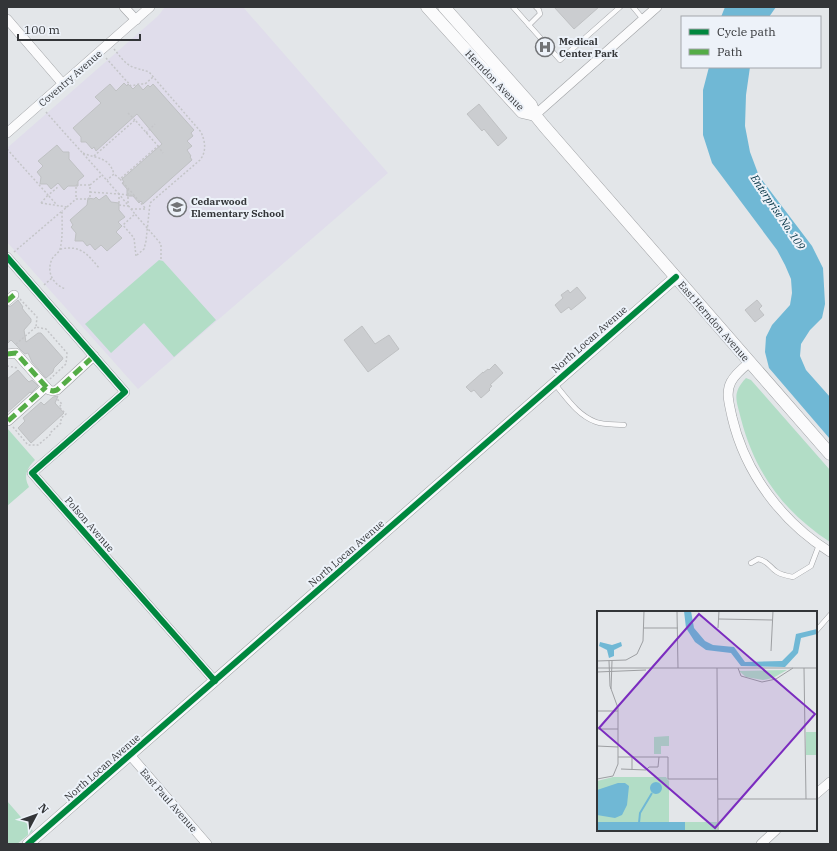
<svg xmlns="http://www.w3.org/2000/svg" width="837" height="851" font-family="'IBM Plex Serif',serif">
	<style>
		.education { fill: #e0ddeb }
		.green { fill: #b2ddc6 }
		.water { fill: #70b8d5 }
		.building { fill: #cbcdd0; stroke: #bfc1c3 }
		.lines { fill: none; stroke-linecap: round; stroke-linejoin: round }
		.service-casing { stroke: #a0a2a5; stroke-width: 5.5 }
		.minor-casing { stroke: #a0a2a5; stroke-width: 10 }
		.tertiary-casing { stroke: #a0a2a5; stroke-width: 12 }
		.secondary-casing { stroke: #a0a2a5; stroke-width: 13 }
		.path { stroke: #c4c5c8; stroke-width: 1.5; stroke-dasharray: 2 2; stroke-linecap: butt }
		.service { stroke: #fbfbfc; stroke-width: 4.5 }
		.minor { stroke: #fbfbfc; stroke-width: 9 }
		.tertiary { stroke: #fbfbfc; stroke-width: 11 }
		.secondary { stroke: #fbfbfc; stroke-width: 12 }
		.quiet { stroke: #54ac46; stroke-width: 5; stroke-dasharray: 10 5; stroke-linecap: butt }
		.cycleway-casing { stroke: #edf2f9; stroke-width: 8 }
		.cycleway { stroke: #00873e; stroke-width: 6 }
		.labels { text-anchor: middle; stroke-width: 4; stroke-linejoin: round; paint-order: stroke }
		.poi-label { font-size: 10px; font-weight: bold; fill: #333538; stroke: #edf2f9; text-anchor: start }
		.street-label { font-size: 10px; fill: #333538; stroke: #edf2f9 }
		.water-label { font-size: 11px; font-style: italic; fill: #053445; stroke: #edf2f9 }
		.inset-river { fill: none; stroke: #70b8d5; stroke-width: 2 }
		.inset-road { fill: none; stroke: #9d9fa2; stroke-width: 1 }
		.view { fill: #7b2cbf; fill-opacity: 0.15; stroke: #7b2cbf; stroke-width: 2 }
		.inset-edge { fill: none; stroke: #333538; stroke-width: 2 }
	</style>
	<rect width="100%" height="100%" fill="#e3e6e9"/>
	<path class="education" d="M 165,7 L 243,7 L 388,173 L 138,389 L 7,242 L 7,148 L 158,16 Z"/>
	<g class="green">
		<path d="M 159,260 L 163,261 L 216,320 L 174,357 L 144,323 L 111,353 L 85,324 Z"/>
		<path d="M 746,378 L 751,380 L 830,470 L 830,542 C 784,512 755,473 741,419 C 737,401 731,394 746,378 Z"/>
		<path d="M 7,428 L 35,460 C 27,468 23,476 29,487 L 7,506 Z"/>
		<path d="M 7,801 L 33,831 L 17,844 L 7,844 Z"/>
	</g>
	<g class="water">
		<path d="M 725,7 L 776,7 L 769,17 L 721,17 Z"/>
		<path d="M 709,67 L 750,67 L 746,95 L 745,126 L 750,152 L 759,176 L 812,246 L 823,268 L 825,304 L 822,318 L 810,330 L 801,344 L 800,356 L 806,370 L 830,397 L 830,439 L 769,368 L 765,352 L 766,337 L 772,325 L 790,305 L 792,293 L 791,279 L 785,265 L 777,250 L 712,163 L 703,135 L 703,90 Z"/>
	</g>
	<g class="building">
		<path d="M 554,7 L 599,7 L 574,29 Z"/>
		<path d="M 124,83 L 127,86 L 128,84 L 133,89 L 138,84 L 143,90 L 148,85 L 150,87 L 153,84 L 194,130 L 191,133 L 193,136 L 187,141 L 192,146 L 187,150 L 191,156 L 190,157 L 192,160 L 143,204 L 141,201 L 139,203 L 133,196 L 127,196 L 127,189 L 122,183 L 124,182 L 122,179 L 162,144 L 137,114 L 96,151 L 94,147 L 92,149 L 86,142 L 81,142 L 81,137 L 73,128 L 101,103 L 95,97 L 110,84 L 116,91 Z"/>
		<path d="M 479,104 L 507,138 L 498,146 L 484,129 L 482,131 L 467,114 Z"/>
		<path d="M 57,145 L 63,152 L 69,152 L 69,159 L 84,176 L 78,181 L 78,186 L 68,186 L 64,190 L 58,183 L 51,189 L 47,184 L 40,184 L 41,177 L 37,172 L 43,166 L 38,161 Z"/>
		<path d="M 106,195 L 111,202 L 119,203 L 119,210 L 125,217 L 118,222 L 122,226 L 116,232 L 122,238 L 107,251 L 101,245 L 95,250 L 90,244 L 87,246 L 83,241 L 75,241 L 76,233 L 71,227 L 73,225 L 70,220 L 87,205 L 88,198 L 94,199 L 96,197 L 99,200 Z"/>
		<path d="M 577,287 L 586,298 L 571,310 L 569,307 L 561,313 L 555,305 L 563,298 L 561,295 L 568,290 L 570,293 Z"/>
		<path d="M 18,300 L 23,307 L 22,308 L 25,312 L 31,319 L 31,322 L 24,330 L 26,342 L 38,333 L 41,333 L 63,358 L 62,360 L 54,368 L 53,372 L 46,378 L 32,362 L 28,353 L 25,354 L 11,340 L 7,344 L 7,307 L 11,306 Z"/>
		<path d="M 757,300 L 762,306 L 759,309 L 764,315 L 755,322 L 745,310 Z"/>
		<path d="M 362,326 L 375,344 L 389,335 L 399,349 L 368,372 L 344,340 Z"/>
		<path d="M 495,364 L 503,373 L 490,385 L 492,386 L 489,389 L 490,390 L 481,398 L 474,390 L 471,392 L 466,387 L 483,372 L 483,373 L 488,369 L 489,370 Z"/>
		<path d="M 18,370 L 26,379 L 29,382 L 32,380 L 38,386 L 31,393 L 30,392 L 7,413 L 7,379 Z"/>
		<path d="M 58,396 L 55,403 L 64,413 L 31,443 L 18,428 L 25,421 L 23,418 L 41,402 L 44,405 L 53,397 Z"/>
	</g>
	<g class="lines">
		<defs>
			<g id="service">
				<path d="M 513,7 L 560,60 L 620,7"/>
				<path d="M 633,7 L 643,19"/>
				<path d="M 529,25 L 540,14 L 539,10 L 536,7"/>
				<path d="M 554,383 C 566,397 577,415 596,422 C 604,425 615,424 624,425"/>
				<path d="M 751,563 L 758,559 C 769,561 769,567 777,572 C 782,575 787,576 793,577 L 811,566 L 819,545"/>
				<path d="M 816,631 L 830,615"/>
			</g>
			<g id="minor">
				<path d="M 124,7 L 136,20"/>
				<path d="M 7,19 L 63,84"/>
				<path d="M 535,115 L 657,7"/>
				<path d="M 7,133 L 150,7"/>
				<path d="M 7,257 L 125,392 L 32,473 L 215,681"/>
				<path d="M 7,301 L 14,295"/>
				<path d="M 7,354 L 16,353 L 49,390 L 53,391 L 57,390 L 94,356"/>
				<path d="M 750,362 C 744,367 735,374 731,382 C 725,393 730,406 732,417 C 745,473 782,522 830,552"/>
				<path d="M 8,421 L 46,387"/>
				<path d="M 130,755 L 207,844"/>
				<path d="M 816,794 L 830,782"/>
				<path d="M 761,844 L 776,830"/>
			</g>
			<path id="tertiary" d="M 28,844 L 676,277"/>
			<g id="secondary">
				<path d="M 427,7 L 522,112 L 535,115"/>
				<path d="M 444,7 L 531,105 L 535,115 L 544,126 L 830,454"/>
			</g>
		</defs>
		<use href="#service" class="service-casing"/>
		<use href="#minor" class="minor-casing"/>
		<use href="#tertiary" class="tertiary-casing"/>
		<use href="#secondary" class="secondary-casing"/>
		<g class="path">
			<path d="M 114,49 C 120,56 126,66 136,68 C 141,70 144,70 149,72 L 201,132 C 205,141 207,151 200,160 L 150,203 L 146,241 L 144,249 L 137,255"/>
			<path d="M 106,58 L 131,86 L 139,84 L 145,84 L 153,77"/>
			<path d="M 46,112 L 119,194"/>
			<path d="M 128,113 L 135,120"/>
			<path d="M 146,133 L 155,124"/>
			<path d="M 158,146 L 163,153"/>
			<path d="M 7,149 L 48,195 L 57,188 L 55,185"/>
			<path d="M 83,153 C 96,159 109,156 114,174 L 107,180"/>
			<path d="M 94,156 L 135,120 L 158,146 L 120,179 L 114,174"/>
			<path d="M 120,179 L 146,209"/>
			<path d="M 90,185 L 102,175"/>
			<path d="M 128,189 L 128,206 L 119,205 L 119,194 L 135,196"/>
			<path d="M 90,192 L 119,194 L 135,214"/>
			<path d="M 41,203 L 67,207 L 62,211"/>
			<path d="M 41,203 L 48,195 L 56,204"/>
			<path d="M 67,207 L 76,199 L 90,199 L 90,185 L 76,185 L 76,199"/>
			<path d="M 131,209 L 145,209"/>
			<path d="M 60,249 C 82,245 87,254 100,269"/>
			<path d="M 14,252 L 62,211 C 62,222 63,239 60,249 C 58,254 54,255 52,259 C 46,272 53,285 66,289"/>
			<path d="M 136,256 L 134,238 L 123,225 L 135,214 L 161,244 L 161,260"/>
			<path d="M 44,285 L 52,278"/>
			<path d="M 20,299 L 37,317 L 36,327 L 46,329 L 67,353 L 66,364 L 50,379"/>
			<path d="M 16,344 L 36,327"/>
			<path d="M 7,366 L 18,368"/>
			<path d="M 13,427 L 28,445 L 38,445 L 50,435 L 50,433 L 61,423 L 61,418 L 66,414 L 59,407 L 62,404 L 57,399"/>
		</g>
		<use href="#service" class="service"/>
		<use href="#minor" class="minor"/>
		<use href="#tertiary" class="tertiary"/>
		<use href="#secondary" class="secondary"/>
		<g class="quiet">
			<path d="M 7,301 L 14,295"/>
			<path d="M 7,354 L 16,353 L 49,390 L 53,391 L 57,390 L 94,356"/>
			<path d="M 8,421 L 46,387"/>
		</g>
		<defs>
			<g id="cycleway">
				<path d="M 7,257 L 125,392 L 32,473 L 215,681"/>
				<path d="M 28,844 L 676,277"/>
			</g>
		</defs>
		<use href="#cycleway" class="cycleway-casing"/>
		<use href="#cycleway" class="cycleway"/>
	</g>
	<defs>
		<symbol id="hospital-ring" viewBox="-11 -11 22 22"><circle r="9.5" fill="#edf2f9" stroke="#717376" stroke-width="1.5"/><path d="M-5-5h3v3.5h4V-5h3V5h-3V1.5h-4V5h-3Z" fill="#717376"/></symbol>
		<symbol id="school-ring" viewBox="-11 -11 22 22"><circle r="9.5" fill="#edf2f9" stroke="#717376" stroke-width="1.5"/><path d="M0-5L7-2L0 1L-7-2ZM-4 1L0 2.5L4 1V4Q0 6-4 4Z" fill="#717376"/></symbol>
	</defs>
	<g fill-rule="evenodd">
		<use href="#hospital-ring" x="534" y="36" width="22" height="22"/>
		<use href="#school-ring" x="166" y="196" width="22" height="22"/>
	</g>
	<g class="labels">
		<g class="poi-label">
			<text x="559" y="45">Medical<tspan x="559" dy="12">Center Park</tspan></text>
			<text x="191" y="205">Cedarwood<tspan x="191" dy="12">Elementary School</tspan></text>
		</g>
		<g class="street-label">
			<text transform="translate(70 78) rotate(-41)" y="4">Coventry Avenue</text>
			<text transform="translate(495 80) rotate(46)" y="4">Herndon Avenue</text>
			<text transform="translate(714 321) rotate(49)" y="4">East Herndon Avenue</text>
			<text transform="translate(589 339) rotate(-41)" y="4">North Locan Avenue</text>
			<text transform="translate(90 524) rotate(49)" y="4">Polson Avenue</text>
			<text transform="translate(346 553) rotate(-41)" y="4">North Locan Avenue</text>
			<text transform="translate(102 767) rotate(-41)" y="4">North Locan Avenue</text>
			<text transform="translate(169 800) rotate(49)" y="4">East Paul Avenue</text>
		</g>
		<g class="water-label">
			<text transform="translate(778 212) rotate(56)" y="4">Enterprise No. 109</text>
		</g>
	</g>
	<g transform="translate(597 611)">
		<rect width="220" height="220" fill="#e3e6e9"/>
		<path d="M 190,59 L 176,67 L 166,69 L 149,66 L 142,60 ZM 209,121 L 220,121 L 220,144 L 209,144 ZM 72,125 L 72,135 L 64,135 L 64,143 L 57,143 L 57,126 ZM 16,166 L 69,166 L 72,170 L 72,211 L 0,211 L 0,170 ZM 88,211 L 120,211 L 120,220 L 88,220 Z" fill="#b2ddc6"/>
		<path d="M 87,0 L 94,0 L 97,17 L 108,30 L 116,34 L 137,36 L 148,51 L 185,50 L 196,39 L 199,23 L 220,18 L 220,23 L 204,27 L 201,42 L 188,56 L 144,55 L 134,42 L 109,39 L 98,31 L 89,17 ZM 3,31 L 15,34 L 24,31 L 25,35 L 17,39 L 17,45 L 12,47 L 10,39 L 2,35 ZM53 177a6 6 0 1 1 12 0a6 6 0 1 1-12 0ZM 21,172 L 28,172 L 32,175 L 30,194 L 25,204 L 18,207 L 0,204 L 0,179 ZM 0,211 L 88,211 L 88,220 L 0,220 Z" fill="#70b8d5"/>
		<path class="inset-river" d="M 42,212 L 43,202 L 55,182"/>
		<path class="inset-road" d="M 80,0 L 81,57M 122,8 L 175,9M 47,17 L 81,17M 121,17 L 122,0M 174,40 L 176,0M 0,50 L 29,49 L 40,43 L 46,30 L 47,0M 0,57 L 220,57M 120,57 L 121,220M 141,57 L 144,65 L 165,71 L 179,68 L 196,57M 207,57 L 209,188M 0,61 L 49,59M 14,78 L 15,50M 0,100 L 21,100M 0,118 L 21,118M 0,135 L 21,136M 21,146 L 71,146 L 71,168 L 121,168M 35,146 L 35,159M 24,158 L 49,159 L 52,156 L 61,156 L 62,146M 0,168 L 16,165 L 21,153 L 21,97 L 13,75 L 12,50M 121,188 L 220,188"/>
		<path class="view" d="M 102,3 L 218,103 L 118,217 L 2,117 Z"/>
		<rect width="220" height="220" class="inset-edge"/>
	</g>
	<rect width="837" height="851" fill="none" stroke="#333538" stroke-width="16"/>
	<rect x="681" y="16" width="140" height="52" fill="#edf2f9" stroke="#a3a6ac"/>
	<rect x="689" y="29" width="20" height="6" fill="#00873e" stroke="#a3a6ac"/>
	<text x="717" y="36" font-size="12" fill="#333538">Cycle path</text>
	<rect x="689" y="49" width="20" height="6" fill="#54ac46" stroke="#a3a6ac"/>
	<text x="717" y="56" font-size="12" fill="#333538">Path</text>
	<g transform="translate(36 815) rotate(49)" stroke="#edf2f9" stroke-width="3" paint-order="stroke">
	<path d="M0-3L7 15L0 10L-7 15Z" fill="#333538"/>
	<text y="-6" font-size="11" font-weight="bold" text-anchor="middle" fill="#333538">N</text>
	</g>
	<path d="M18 34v6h122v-6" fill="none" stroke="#333538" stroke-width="2"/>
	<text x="24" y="34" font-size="12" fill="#333538" stroke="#edf2f9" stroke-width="3" paint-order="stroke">100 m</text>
</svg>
